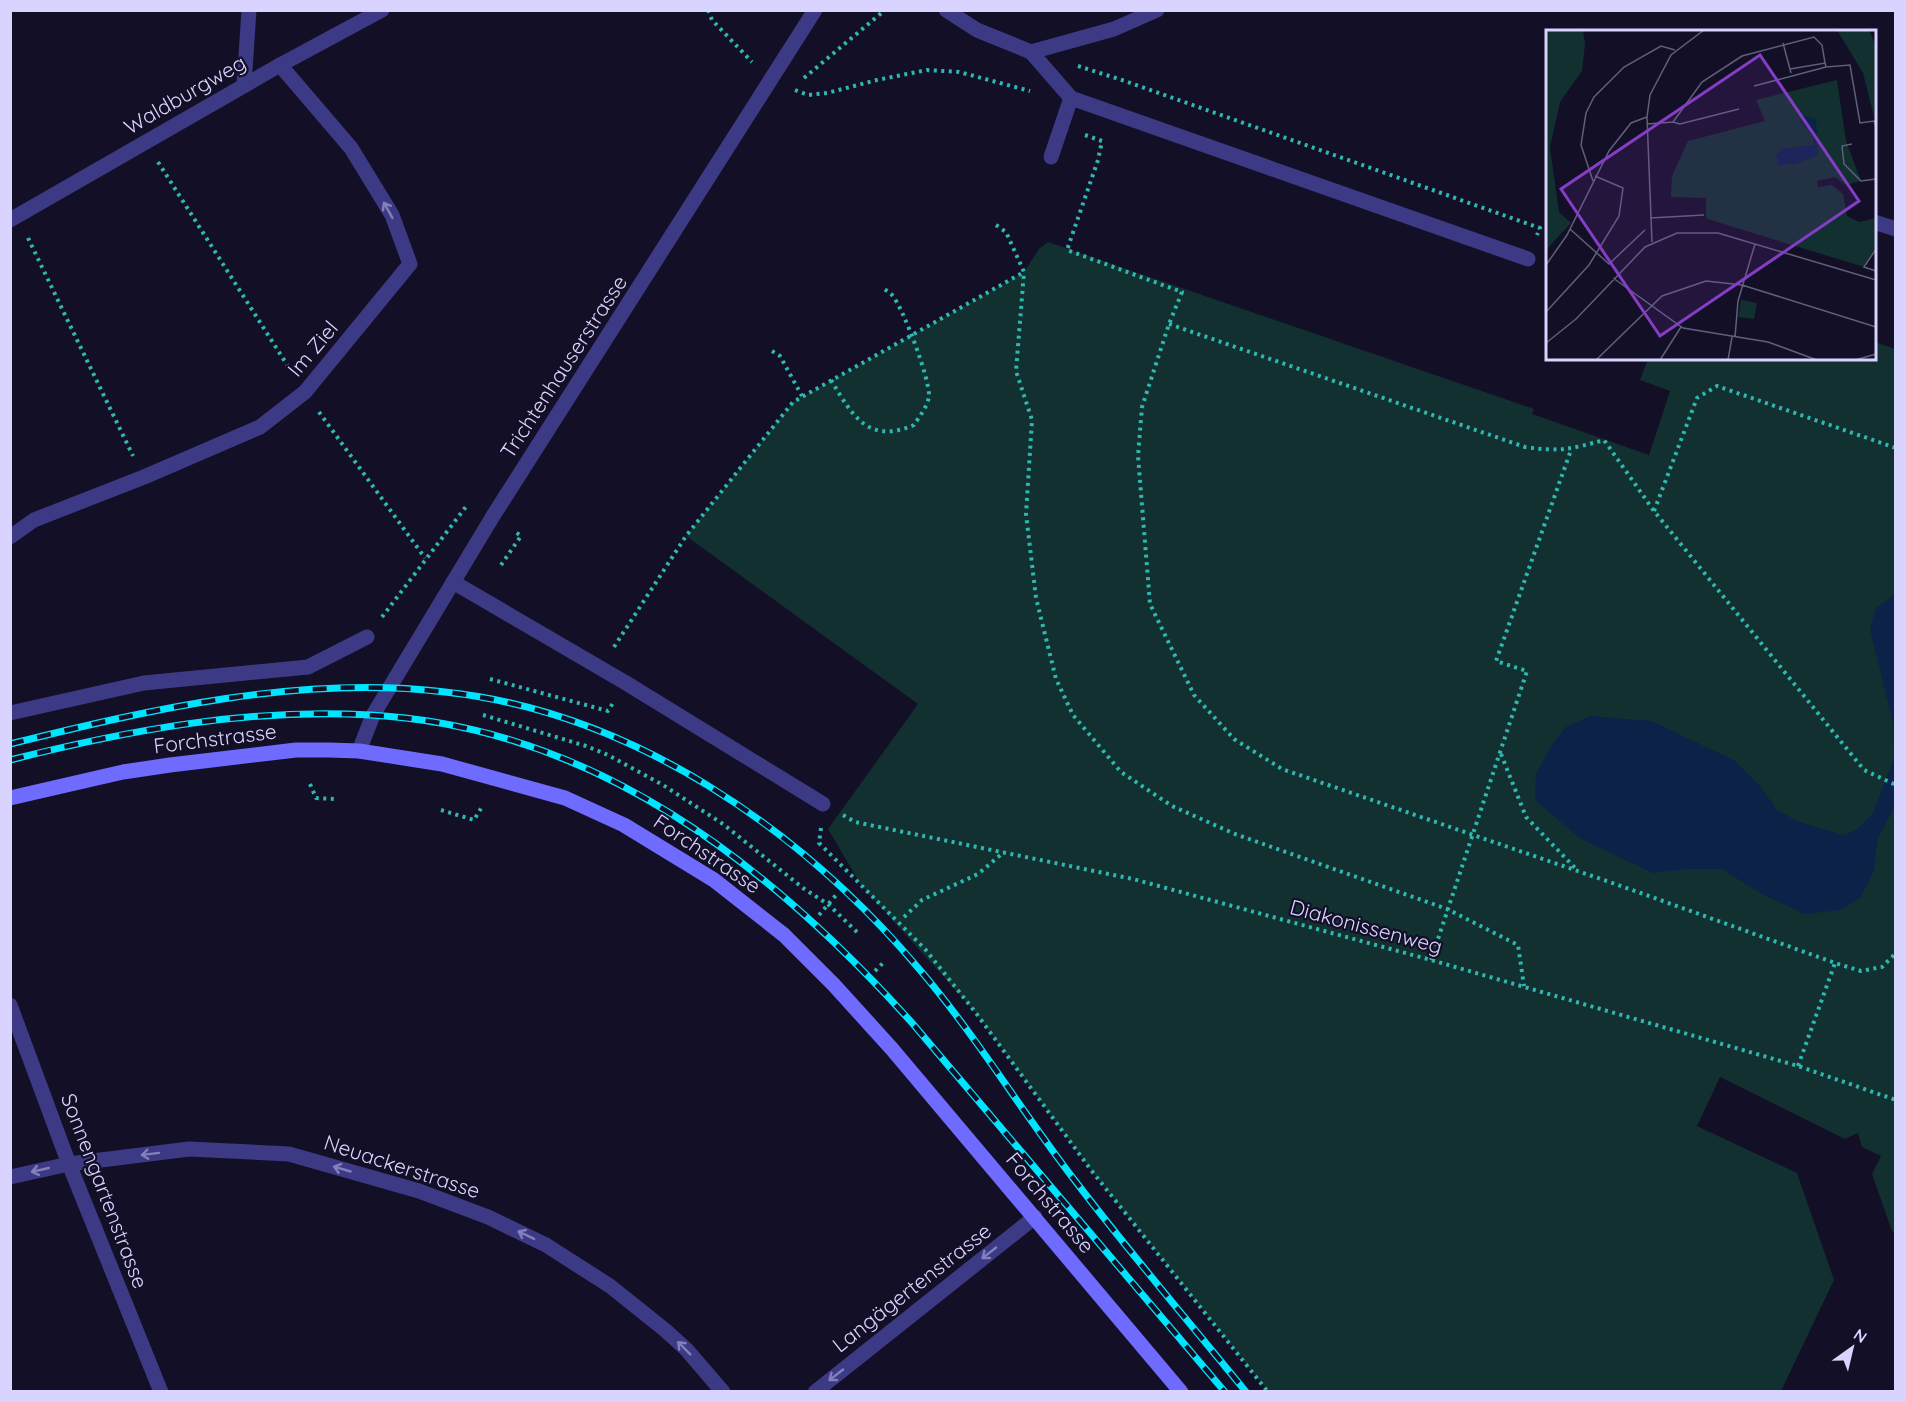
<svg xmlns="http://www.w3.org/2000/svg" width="1906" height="1402" font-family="Quicksand,sans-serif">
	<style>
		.green { fill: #12302f }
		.water { fill: #0c2248 }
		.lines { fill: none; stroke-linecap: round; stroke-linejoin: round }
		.path { stroke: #2fb8b0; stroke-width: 4; stroke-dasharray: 3 4.5; stroke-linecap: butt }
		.service { stroke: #3d3a85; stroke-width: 15 }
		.minor { stroke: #3d3a85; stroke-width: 15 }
		.tertiary { stroke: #3d3a85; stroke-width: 15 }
		.secondary { stroke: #6f6bff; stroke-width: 15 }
		.rail-casing { stroke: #00e5ff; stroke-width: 7 }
		.rail { stroke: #130f26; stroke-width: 4.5; stroke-dasharray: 14; stroke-linecap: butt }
		.oneway { stroke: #837fbc }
		.labels { text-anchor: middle; stroke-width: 4.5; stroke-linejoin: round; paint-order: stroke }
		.street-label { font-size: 21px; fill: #d9d4ff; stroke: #130f26 }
		.inset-road { fill: none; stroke: #625e7d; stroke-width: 1.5 }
		.view { fill: #843dc5; fill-opacity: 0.15; stroke: #843dc5; stroke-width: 3 }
		.inset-edge { fill: none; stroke: #d9d4ff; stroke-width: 3 }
	</style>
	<rect width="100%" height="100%" fill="#130f26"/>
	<path class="green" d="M 1048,242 L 1534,409 L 1532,414 L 1649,455 L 1670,391 L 1640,380 L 1648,359 L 1874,358 L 1875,342 L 1895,349 L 1895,1233 L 1892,1231 L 1872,1174 L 1881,1156 L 1862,1147 L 1858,1133 L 1845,1139 L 1720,1077 L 1697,1126 L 1797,1173 L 1834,1280 L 1781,1391 L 1268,1391 L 1091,1170 L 976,1013 L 861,885 L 828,829 L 918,704 L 686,536 L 793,402 L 1024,272 L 1039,249 Z"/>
	<path class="water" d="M 1894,595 L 1895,806 L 1878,838 L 1874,870 L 1861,897 L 1841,910 L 1804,914 L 1760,893 L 1722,869 L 1688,869 L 1653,873 L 1581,839 L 1535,800 L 1536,774 L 1553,743 L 1567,726 L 1591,716 L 1651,721 L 1734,760 L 1761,787 L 1777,810 L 1799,822 L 1844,835 L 1857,829 L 1873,813 L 1894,758 L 1893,723 L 1870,629 L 1876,608 Z"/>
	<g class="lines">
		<g class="path">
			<path d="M 708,10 L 712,20 L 752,62"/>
			<path d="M 1078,66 L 1122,80 L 1540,228 L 1537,235"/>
			<path d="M 804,78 L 885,10"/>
			<path d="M 795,90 L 808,95 L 827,93 L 877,80 L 927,70 L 959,72 L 1030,91"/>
			<path d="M 1085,135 L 1102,141 L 1098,160 L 1067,250 L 1182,292 L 1169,324 L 1142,407 L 1138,456 L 1150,604 L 1194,695 L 1234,739 L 1282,769 L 1624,887 L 1835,963 L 1861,971 L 1882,967 L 1896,953"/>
			<path d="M 158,162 L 291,371"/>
			<path d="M 996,225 L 1006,232 L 1024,272 L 1016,371 L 1032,420 L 1026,514 L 1036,598 L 1056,679 L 1073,715 L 1121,772 L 1172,806 L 1235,834 L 1447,909 L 1518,945 L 1524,986"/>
			<path d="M 28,238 L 133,456"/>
			<path d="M 1169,324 L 1525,447 C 1559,452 1572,449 1604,440 L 1654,511 L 1864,770 L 1896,785"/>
			<path d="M 772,351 L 780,356 L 802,396"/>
			<path d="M 831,380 C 852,415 868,445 914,425 C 919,417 928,406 929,396 C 930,380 903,307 892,295 C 890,292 887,291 884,289"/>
			<path d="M 319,412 L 425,558"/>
			<path d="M 1654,511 L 1697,398 L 1717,386 L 1896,448"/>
			<path d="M 501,565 L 521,536 L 514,531"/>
			<path d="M 382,617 L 468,504"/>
			<path d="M 614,647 L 686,536 L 793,402 L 1024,272"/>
			<path d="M 490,679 L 608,711 L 613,703"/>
			<path d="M 483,715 L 586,746 L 608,755 L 663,785 L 723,824 L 803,888 L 829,905 L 860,935"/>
			<path d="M 1501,754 L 1526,817 L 1576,869"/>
			<path d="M 310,784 L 316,798 L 334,799"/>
			<path d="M 441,810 L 474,820 L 483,805"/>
			<path d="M 843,815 L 855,822 L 1133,879 L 1431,960 L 1798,1066 L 1896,1100"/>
			<path d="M 821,828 L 819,843 L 925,949 L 976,1013 L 1091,1170 L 1268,1392"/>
			<path d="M 819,915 L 837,894"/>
			<path d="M 904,917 L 922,900 L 978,874 L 1004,852"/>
			<path d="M 1431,960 L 1527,671 L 1496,661 L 1571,450"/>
			<path d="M 875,971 L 885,961"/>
			<path d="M 1798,1066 L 1835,963"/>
		</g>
		<g class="service">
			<path d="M 946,10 L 977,30 L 1031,52 L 1114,29 L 1157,10"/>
			<path d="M 1031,52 L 1071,98 L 1528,259"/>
			<path d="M 1051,157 L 1071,98"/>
			<path d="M 1874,222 L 1896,229"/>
			<path d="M 453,582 L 626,683 L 823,804"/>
		</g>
		<g class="minor">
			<path d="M 244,85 L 249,10"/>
			<path d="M 10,220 L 280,65 L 382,10"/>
			<path d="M 10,537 L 34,520 L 144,477 L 260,427 L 305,392 L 410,264 L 392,215 L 351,148 L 280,65"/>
			<path d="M 10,713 L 144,683 L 308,667 L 367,637"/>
			<path d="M 10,1005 L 69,1164 L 161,1392"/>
			<path d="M 10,1177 L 69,1164 L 189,1149 L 289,1154 L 419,1191 L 488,1217 L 546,1245 L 610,1286 L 665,1330 L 686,1349 L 723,1392"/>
			<path d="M 815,1392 L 1035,1217"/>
		</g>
		<path class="tertiary" d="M 359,751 L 373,715 L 493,516 L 815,10"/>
		<path class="secondary" d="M 10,798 L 123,772 L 170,765 L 296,750 L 329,750 L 359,751 L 442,764 L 565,798 L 624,825 L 714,880 L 784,935 L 834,985 L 892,1049 L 1181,1392"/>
		<defs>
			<g id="rail">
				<path d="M 10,744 C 151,709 300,675 445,692 C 632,712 801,829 920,970 C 977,1037 1022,1112 1076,1182 C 1130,1253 1189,1322 1246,1392"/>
				<path d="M 10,760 C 129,730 248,708 370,715 C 594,727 769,864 913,1024 L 1225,1392"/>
			</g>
		</defs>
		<use href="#rail" class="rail-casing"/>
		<use href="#rail" class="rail"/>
	</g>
	<defs><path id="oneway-shaft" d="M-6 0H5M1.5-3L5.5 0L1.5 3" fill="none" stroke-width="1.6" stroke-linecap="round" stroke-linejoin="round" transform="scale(1.5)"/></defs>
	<g class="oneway">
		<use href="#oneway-shaft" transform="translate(388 210) rotate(-119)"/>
		<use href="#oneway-shaft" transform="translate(150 1154) rotate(173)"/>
		<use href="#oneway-shaft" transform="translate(342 1169) rotate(-164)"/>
		<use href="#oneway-shaft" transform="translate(40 1170) rotate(167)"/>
		<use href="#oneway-shaft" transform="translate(526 1235) rotate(-154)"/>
		<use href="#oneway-shaft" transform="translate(989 1253) rotate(142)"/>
		<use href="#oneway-shaft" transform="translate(684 1348) rotate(-135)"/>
		<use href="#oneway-shaft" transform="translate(836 1375) rotate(142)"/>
	</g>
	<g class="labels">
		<g class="street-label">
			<text transform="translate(185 95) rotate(-30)" y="7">Waldburgweg</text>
			<text transform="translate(313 349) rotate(-50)" y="7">Im Ziel</text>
			<text transform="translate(564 367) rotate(-57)" y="7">Trichtenhauserstrasse</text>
			<text transform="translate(215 739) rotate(-7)" y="7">Forchstrasse</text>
			<text transform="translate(707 854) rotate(34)" y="7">Forchstrasse</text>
			<text transform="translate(1366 927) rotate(15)" y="7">Diakonissenweg</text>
			<text transform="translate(402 1167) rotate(18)" y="7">Neuackerstrasse</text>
			<text transform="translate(104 1191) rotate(69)" y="7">Sonnengartenstrasse</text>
			<text transform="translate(1050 1203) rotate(50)" y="7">Forchstrasse</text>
			<text transform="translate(912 1288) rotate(-38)" y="7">Langägertenstrasse</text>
		</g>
	</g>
	<g transform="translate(1546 30)">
		<rect width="330" height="330" fill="#130f26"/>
		<path d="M 0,0 L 37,0 L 39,14 L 36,41 L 14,72 L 4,117 L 13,182 L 25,193 L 0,220 ZM 291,0 L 323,0 L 330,16 L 328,87 L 317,43 ZM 291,50 L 300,111 L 315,151 L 300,155 L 289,147 L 271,151 L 272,157 L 286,155 L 297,164 L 301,186 L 313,192 L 330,188 L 330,216 L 318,237 L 168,191 L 160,188 L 160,168 L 125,167 L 126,146 L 142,111 L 219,91 L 210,70 ZM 195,270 L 211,273 L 208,289 L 192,287 Z" fill="#12302f"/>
		<path d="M 258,86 L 270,89 L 272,125 L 249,134 L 232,135 L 230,125 L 238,118 L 268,115 L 266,105 L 254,91 Z" fill="#0c2248"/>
		<path class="inset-road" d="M 237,13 L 245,43M 244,39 L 279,33 L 280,37 L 304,35 L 314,93 L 328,91 L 330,97M 208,56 L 280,37M 127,92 L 134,94 L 193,79M 101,94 L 127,92 L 156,52 L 196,26 L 268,7 L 276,15 L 279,33M 306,114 L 296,116 L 298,134 L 315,151 L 330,149M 47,151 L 35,115 L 40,83 L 48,67 L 78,37 L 115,16 L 129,20M 104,188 L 158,185M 24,199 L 63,234 L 99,200M 106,212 L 101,87 L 104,65 L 125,25 L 158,0M 330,219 L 318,237 L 330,241M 0,235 L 21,205 L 63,121 L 85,93 L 101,87M 67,248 L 137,298 L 222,312 L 271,330M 0,282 L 43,235 L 73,186 L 77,158 L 49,146M 189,307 L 192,271 L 209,214M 0,313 L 30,289 L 99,217 L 131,203 L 172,203 L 330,250M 50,330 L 116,266 L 160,251 L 196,255 L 330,297M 114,330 L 135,297M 182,330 L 186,307M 309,330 L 330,324"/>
		<path class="view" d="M 214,25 L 313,171 L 114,306 L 15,159 Z"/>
		<rect width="330" height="330" class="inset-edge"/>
	</g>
	<rect width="1906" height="1402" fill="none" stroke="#d9d4ff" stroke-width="24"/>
	<g transform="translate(1852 1348) rotate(34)" stroke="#130f26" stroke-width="4.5" paint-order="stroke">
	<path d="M0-4.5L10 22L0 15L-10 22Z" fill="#d9d4ff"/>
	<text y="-9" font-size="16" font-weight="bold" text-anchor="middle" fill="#d9d4ff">N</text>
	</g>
</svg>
